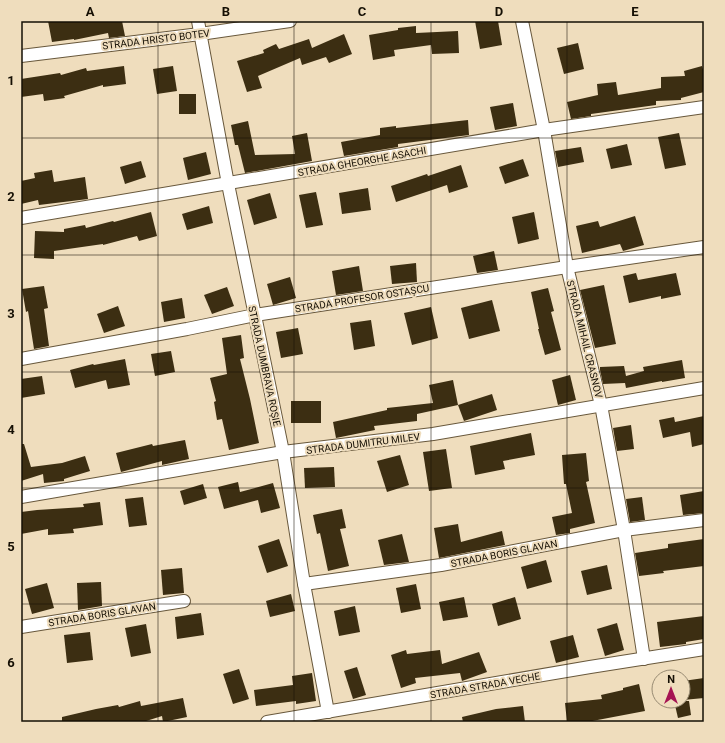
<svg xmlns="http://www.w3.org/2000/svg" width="725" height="743" font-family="Roboto,sans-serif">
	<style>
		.building { fill: #3c2e12 }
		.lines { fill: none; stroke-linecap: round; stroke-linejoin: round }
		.minor-casing { stroke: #68583c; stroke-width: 14 }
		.minor { stroke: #fff; stroke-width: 12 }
		.grid { fill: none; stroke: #150f04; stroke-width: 1; stroke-opacity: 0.55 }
		.labels { text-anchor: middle; stroke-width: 4; stroke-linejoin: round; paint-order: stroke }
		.street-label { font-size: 10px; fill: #150f04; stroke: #efddbd }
		.neatline { fill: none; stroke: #150f04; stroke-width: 1.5 }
		.grid-label { font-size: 13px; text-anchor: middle; font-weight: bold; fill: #150f04 }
	</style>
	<rect width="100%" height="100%" fill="#efddbd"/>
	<g class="building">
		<path d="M 48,21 L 122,21 L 125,36 L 109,38 L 108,33 L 74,40 L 74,39 L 52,42 Z"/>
		<path d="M 475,21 L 498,21 L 502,45 L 480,49 Z"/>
		<path d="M 416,26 L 416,33 L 458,31 L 459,53 L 432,54 L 431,45 L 394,50 L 395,56 L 373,60 L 369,35 L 398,30 L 398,28 Z"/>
		<path d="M 344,34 L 352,54 L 329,63 L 326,57 L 302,65 L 300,58 L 258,76 L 262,88 L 247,92 L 237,61 L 264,53 L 263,50 L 276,44 L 279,49 L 309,39 L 312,48 Z"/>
		<path d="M 578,43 L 584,69 L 564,74 L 557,48 Z"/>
		<path d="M 124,66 L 126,84 L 103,87 L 103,85 L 64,96 L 65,98 L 44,101 L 43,94 L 21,97 L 21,79 L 60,73 L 61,75 L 86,68 L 87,71 Z"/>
		<path d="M 173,66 L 177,91 L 157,94 L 153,69 Z"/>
		<path d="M 702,66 L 704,73 L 704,92 L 681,98 L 681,100 L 656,101 L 656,105 L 591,114 L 591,116 L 571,119 L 567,102 L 598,95 L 597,84 L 616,82 L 618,95 L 661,88 L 661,77 L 685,76 L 684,71 Z"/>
		<rect x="179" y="94" width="17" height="20"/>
		<path d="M 513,103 L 517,126 L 495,130 L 490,107 Z"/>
		<path d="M 468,120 L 469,135 L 398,144 L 398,147 L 344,156 L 341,142 L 380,135 L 380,128 L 396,126 L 396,128 Z"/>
		<path d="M 248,121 L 255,155 L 295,154 L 292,136 L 307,133 L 312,161 L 245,173 L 238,145 L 235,145 L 231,125 Z"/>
		<path d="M 679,133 L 686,165 L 665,169 L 658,137 Z"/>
		<path d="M 627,144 L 632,165 L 611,169 L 606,149 Z"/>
		<path d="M 581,147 L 584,162 L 558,167 L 555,151 Z"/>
		<path d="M 206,152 L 211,174 L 188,180 L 183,158 Z"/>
		<path d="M 523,159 L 529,176 L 505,184 L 499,167 Z"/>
		<path d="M 141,161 L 146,177 L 125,184 L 120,167 Z"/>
		<path d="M 461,165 L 468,187 L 449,193 L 447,185 L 396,202 L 391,186 L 427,174 L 428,176 Z"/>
		<path d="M 52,170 L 54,182 L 85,177 L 88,199 L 39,205 L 38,200 L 21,204 L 21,181 L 35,178 L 34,173 Z"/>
		<path d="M 368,188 L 371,210 L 342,214 L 339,193 Z"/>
		<path d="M 316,192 L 323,225 L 306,228 L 299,195 Z"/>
		<path d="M 270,193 L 277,218 L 254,225 L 247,200 Z"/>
		<path d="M 209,206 L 213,223 L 187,230 L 182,214 Z"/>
		<path d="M 151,212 L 157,236 L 139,241 L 137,236 L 103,245 L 103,244 L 54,251 L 54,259 L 34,258 L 35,231 L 64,232 L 64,229 L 85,225 L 86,228 L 113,221 L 114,222 Z"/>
		<path d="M 534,212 L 539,239 L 518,244 L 512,217 Z"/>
		<path d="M 635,216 L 644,245 L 623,251 L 620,244 L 582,253 L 576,226 L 598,221 L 600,227 Z"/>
		<path d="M 494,251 L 498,270 L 477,273 L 473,256 Z"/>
		<path d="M 416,263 L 417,282 L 392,284 L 390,266 Z"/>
		<path d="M 359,266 L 363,291 L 336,295 L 332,271 Z"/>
		<path d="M 636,273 L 638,280 L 676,273 L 681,295 L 661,299 L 661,296 L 629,303 L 623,276 Z"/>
		<path d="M 290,277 L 296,298 L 273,305 L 267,284 Z"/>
		<path d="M 604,285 L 616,344 L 595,348 L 580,290 Z"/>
		<path d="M 44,286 L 48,308 L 44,309 L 49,346 L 34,349 L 28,311 L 26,312 L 22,289 Z"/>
		<path d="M 227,287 L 234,306 L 212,314 L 204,295 Z"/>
		<path d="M 548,288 L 554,311 L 551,312 L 561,350 L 545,355 L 538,329 L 539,329 L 531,292 Z"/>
		<path d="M 182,298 L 185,318 L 164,322 L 161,302 Z"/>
		<path d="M 492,300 L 500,331 L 469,339 L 461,308 Z"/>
		<path d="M 118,306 L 125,326 L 104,333 L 97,314 Z"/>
		<path d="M 431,307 L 438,338 L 412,345 L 404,313 Z"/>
		<path d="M 371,320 L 375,346 L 354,350 L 350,323 Z"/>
		<path d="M 298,328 L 303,354 L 281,358 L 276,332 Z"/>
		<path d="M 241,335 L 244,358 L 240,359 L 250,399 L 259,443 L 229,450 L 222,419 L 217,420 L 214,402 L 216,401 L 210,378 L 227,374 L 222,338 Z"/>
		<path d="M 171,351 L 175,372 L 155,376 L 151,354 Z"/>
		<path d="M 125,359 L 130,385 L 108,389 L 106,380 L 75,388 L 70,370 L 93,364 L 94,365 Z"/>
		<path d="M 682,360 L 685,378 L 662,382 L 662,381 L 626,388 L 625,383 L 603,384 L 600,370 L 600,367 L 624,366 L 626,376 L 644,371 L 643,367 Z"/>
		<path d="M 570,375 L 576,400 L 558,405 L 552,380 Z"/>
		<path d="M 42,376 L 45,394 L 21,398 L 21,379 Z"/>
		<path d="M 453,380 L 458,405 L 417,414 L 417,421 L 374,426 L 375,430 L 336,438 L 333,422 L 387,410 L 387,408 L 433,403 L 429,385 Z"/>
		<path d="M 492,394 L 497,410 L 464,421 L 458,405 Z"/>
		<rect x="291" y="401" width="30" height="22"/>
		<path d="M 704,416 L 704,444 L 692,447 L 690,432 L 663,438 L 659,420 L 674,417 L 675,422 Z"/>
		<path d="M 631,425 L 634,449 L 617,451 L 613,428 Z"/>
		<path d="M 531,433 L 535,455 L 503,461 L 505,469 L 475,475 L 470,446 Z"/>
		<path d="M 185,440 L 189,459 L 162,465 L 162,461 L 121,472 L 116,453 L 152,444 L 153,446 Z"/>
		<path d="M 21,444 L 24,444 L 31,467 L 62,463 L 85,456 L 90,471 L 64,479 L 64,481 L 44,483 L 43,474 L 21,481 Z"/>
		<path d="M 446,449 L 452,488 L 429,491 L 423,452 Z"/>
		<path d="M 586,453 L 589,481 L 586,482 L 595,523 L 570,529 L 570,533 L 556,535 L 552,517 L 572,513 L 566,484 L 564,484 L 562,455 Z"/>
		<path d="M 400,455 L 409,485 L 387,492 L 377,461 Z"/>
		<path d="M 334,467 L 335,487 L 305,488 L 304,468 Z"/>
		<path d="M 238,482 L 240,492 L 273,483 L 280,508 L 261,513 L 258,500 L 224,509 L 218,487 Z"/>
		<path d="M 203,484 L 207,498 L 184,505 L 180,491 Z"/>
		<path d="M 704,491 L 704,513 L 683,515 L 680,495 Z"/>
		<path d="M 143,497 L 147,525 L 129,527 L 125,499 Z"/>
		<path d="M 642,497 L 645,520 L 630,522 L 626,499 Z"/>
		<path d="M 100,502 L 103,525 L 73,529 L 74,533 L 48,535 L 48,529 L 21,534 L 21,512 L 37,510 L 84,507 L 83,504 Z"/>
		<path d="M 342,509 L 346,528 L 340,529 L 349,566 L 328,571 L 320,533 L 317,534 L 313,515 Z"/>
		<path d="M 458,524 L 461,542 L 502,531 L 505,545 L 439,558 L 434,528 Z"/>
		<path d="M 402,534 L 409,562 L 384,565 L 378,540 Z"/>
		<path d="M 279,539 L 288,566 L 267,573 L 258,546 Z"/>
		<path d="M 704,539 L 704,566 L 663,571 L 664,573 L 639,576 L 635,553 L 668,548 L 668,544 Z"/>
		<path d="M 546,560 L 552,582 L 527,589 L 521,567 Z"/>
		<path d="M 607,565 L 612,589 L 587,595 L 581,571 Z"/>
		<path d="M 182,568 L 184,593 L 163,595 L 161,570 Z"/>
		<path d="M 101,582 L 102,606 L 78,610 L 77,583 Z"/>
		<path d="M 47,583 L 54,608 L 32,614 L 25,589 Z"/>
		<path d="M 416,584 L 421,609 L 401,613 L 396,588 Z"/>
		<path d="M 291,594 L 295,611 L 270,617 L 266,601 Z"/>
		<path d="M 464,597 L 468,617 L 443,621 L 439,602 Z"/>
		<path d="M 515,597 L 521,619 L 498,626 L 492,604 Z"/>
		<path d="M 355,606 L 360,632 L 339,636 L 334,611 Z"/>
		<path d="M 201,613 L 204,635 L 177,639 L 175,617 Z"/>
		<path d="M 704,616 L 704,639 L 686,642 L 686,644 L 660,647 L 657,622 Z"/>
		<path d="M 617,623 L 624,650 L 605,656 L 597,629 Z"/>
		<path d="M 146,624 L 151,653 L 131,657 L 125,628 Z"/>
		<path d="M 90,632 L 93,660 L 67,663 L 64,635 Z"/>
		<path d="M 573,635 L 579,657 L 556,663 L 550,641 Z"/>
		<path d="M 406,650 L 407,654 L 440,650 L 442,664 L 479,652 L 487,672 L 462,681 L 460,673 L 415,678 L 416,683 L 401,688 L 391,655 Z"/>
		<path d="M 357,667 L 366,695 L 353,699 L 344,671 Z"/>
		<path d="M 239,669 L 249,699 L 233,704 L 223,674 Z"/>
		<path d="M 312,673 L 316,701 L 296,704 L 296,701 L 256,706 L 254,690 L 293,685 L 292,676 Z"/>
		<path d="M 704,678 L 704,698 L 683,700 L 683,681 Z"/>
		<path d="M 639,684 L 645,711 L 587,722 L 567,722 L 565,703 L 602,699 L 601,695 L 623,690 L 623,688 Z"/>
		<path d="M 183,698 L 187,717 L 163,722 L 162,716 L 143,722 L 62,722 L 62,717 L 96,709 L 118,705 L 119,707 L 140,701 L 141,706 Z"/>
		<path d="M 674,701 L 689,701 L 691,715 L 678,718 Z"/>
		<path d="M 523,706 L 525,722 L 463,722 L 462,717 L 496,709 Z"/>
	</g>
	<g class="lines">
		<defs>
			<g id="minor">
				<path d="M 198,21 L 228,184 L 283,452 L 304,584 L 328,712"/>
				<path d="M 522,21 L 544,130 L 567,267 L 601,405 L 624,530 L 644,659"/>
				<path d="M 21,56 L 200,34 L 290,21"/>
				<path d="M 21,218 L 544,130 L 704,107"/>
				<path d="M 21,359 L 187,329 L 255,315 L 567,267 L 704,247"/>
				<path d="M 21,497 L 283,452 L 433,434 L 704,388"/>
				<path d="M 304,584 L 441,565 L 624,530 L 704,520"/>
				<path d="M 21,627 L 184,601"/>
				<path d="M 267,722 L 590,667 L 704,649"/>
			</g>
		</defs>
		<use href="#minor" class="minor-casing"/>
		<use href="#minor" class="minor"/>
	</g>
	<path class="grid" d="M 158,21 L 158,722M 294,21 L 294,722M 431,21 L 431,722M 567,21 L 567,722M 21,138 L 704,138M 21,255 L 704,255M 21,372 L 704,372M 21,488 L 704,488M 21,604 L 704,604"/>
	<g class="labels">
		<g class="street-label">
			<text transform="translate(156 39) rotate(-7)" y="4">STRADA HRISTO BOTEV</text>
			<text transform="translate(362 161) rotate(-10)" y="4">STRADA GHEORGHE ASACHI</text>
			<text transform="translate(362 298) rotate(-9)" y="4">STRADA PROFESOR OSTAȘCU</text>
			<text transform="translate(585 339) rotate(76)" y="4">STRADA MIHAIL CRASNOV</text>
			<text transform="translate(265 366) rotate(78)" y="4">STRADA DUMBRAVA ROȘIE</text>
			<text transform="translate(363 443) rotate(-7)" y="4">STRADA DUMITRU MILEV</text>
			<text transform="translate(504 553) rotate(-11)" y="4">STRADA BORIS GLAVAN</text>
			<text transform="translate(102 614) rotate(-9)" y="4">STRADA BORIS GLAVAN</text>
			<text transform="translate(485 685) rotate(-10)" y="4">STRADA STRADA VECHE</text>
		</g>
	</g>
	<rect width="725" height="743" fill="none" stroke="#efddbd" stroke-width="44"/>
	<g transform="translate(671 689)"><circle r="19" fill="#efddbd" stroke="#988b73"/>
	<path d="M0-3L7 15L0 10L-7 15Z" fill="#a51353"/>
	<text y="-6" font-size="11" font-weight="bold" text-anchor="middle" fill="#150f04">N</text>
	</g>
	<rect x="22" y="22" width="681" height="699" class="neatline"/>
	<g class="grid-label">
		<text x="90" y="16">A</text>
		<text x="226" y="16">B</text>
		<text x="362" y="16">C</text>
		<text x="499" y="16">D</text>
		<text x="635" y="16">E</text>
		<text x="11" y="85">1</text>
		<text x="11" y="201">2</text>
		<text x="11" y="318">3</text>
		<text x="11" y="434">4</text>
		<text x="11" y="551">5</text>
		<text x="11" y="667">6</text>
	</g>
</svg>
